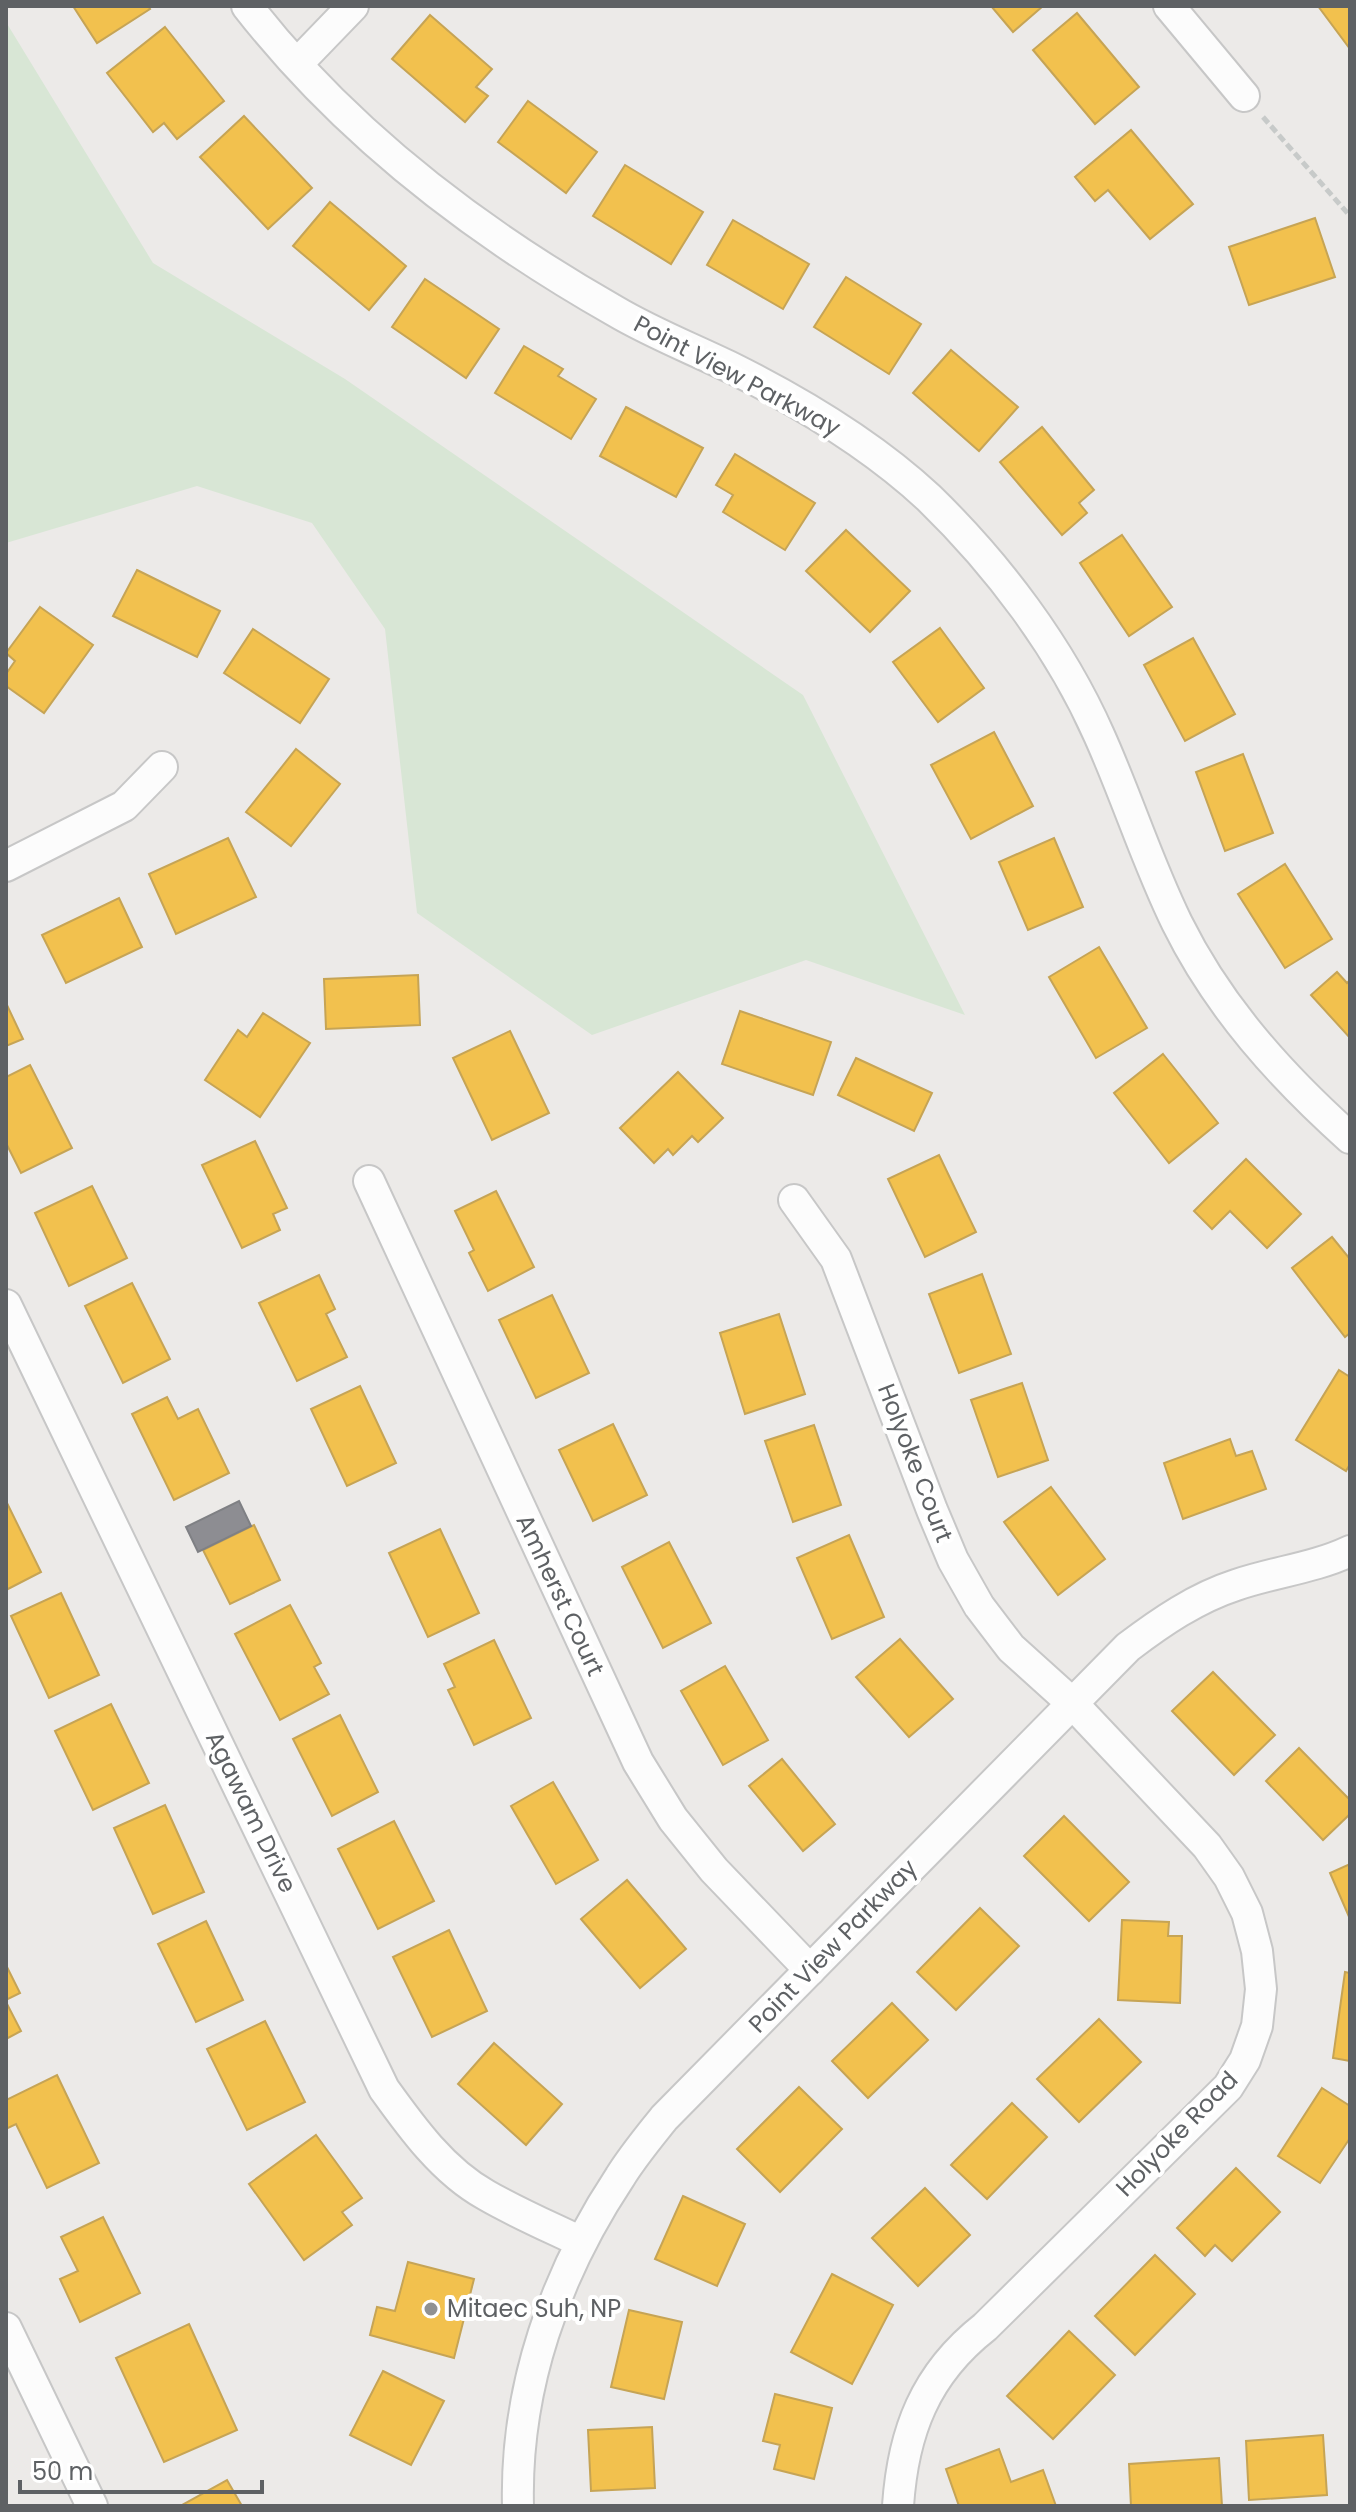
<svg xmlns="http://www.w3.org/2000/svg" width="1356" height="2512" font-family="Poppins,sans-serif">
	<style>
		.green { fill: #d8e6d5 }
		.homes { fill: #f2c14e; stroke: #c6a455; stroke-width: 2 }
		.industry { fill: #8d8d92; stroke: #7f8084; stroke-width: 2 }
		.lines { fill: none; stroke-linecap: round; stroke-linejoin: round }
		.street-casing { stroke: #c7c7c7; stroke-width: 34 }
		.path { stroke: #c7cac9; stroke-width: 5; stroke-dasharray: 8 4; stroke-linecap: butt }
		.street { stroke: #fcfcfc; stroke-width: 30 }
		.poi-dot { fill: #909192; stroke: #fff; stroke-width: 3 }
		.labels { text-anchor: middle; stroke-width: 8; stroke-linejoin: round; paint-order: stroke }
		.street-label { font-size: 24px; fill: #5e6164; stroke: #fff }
		.poi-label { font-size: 24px; fill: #5e6164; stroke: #fff; text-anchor: start }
	</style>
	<rect width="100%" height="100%" fill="#eceae8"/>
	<path class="green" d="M 6,22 L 153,263 L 345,379 L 803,695 L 965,1015 L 806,960 L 592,1035 L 417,913 L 385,629 L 312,523 L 197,486 L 6,543 Z"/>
	<g class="homes">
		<path d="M 73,6 L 148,6 L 150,9 L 97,43 Z"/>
		<path d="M 991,6 L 1043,6 L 1013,32 Z"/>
		<path d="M 1318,6 L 1350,6 L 1350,49 Z"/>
		<path d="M 1077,13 L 1139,87 L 1095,124 L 1033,50 Z"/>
		<path d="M 430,15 L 492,69 L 476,87 L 488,96 L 465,122 L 392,59 Z"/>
		<path d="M 165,27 L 224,101 L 177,139 L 164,123 L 153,132 L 107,73 Z"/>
		<path d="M 528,101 L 597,152 L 566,193 L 498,142 Z"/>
		<path d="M 244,116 L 312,188 L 268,229 L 200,157 Z"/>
		<path d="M 1131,130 L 1193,204 L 1150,239 L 1108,190 L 1095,201 L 1075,177 Z"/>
		<path d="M 625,165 L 703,212 L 671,264 L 593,216 Z"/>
		<path d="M 330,202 L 406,266 L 369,310 L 293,246 Z"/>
		<path d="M 1315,218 L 1335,277 L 1249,305 L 1229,247 Z"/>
		<path d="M 733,220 L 809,264 L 783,309 L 707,265 Z"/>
		<path d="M 846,277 L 921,324 L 889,374 L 814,327 Z"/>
		<path d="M 425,279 L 499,329 L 466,378 L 392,327 Z"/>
		<path d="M 524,346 L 563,369 L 558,376 L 596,399 L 571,439 L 495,393 Z"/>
		<path d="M 951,350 L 1018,407 L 979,451 L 913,393 Z"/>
		<path d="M 626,407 L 703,448 L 676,497 L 600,456 Z"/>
		<path d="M 1042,427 L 1094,490 L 1079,503 L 1087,513 L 1062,535 L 1000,462 Z"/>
		<path d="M 735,454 L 815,503 L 785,550 L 723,512 L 733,495 L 716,485 Z"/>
		<path d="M 846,530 L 910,591 L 870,632 L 806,571 Z"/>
		<path d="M 1122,535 L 1172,607 L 1129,636 L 1080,563 Z"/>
		<path d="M 137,570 L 220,611 L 197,657 L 113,616 Z"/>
		<path d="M 40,607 L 93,645 L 44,713 L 6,686 L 6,674 L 15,661 L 6,653 Z"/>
		<path d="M 940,628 L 984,688 L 938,722 L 893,662 Z"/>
		<path d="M 253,629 L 329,679 L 300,723 L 224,673 Z"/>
		<path d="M 1193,638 L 1235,714 L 1185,741 L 1144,665 Z"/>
		<path d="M 994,732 L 1033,806 L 971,839 L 931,765 Z"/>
		<path d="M 296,749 L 340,784 L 291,846 L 246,812 Z"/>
		<path d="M 1243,754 L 1273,833 L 1225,851 L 1196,772 Z"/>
		<path d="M 228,838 L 256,897 L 176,934 L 149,874 Z"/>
		<path d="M 1054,838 L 1083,907 L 1028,930 L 999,862 Z"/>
		<path d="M 1285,864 L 1332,939 L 1285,968 L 1238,894 Z"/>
		<path d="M 119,898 L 142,947 L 66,983 L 42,935 Z"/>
		<path d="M 1099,947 L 1147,1028 L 1096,1058 L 1049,977 Z"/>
		<path d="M 1337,972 L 1347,983 L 1350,980 L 1350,1038 L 1311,995 Z"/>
		<path d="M 418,975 L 420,1025 L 326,1029 L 324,979 Z"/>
		<path d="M 6,1003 L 23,1039 L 6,1046 Z"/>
		<path d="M 740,1011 L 831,1042 L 813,1095 L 722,1064 Z"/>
		<path d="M 263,1013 L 310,1043 L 260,1117 L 205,1080 L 238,1030 L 247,1037 Z"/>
		<path d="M 510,1031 L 549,1113 L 492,1140 L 453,1058 Z"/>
		<path d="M 1163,1054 L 1218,1123 L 1169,1163 L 1114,1093 Z"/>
		<path d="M 856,1058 L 932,1093 L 914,1131 L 838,1095 Z"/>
		<path d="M 30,1065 L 72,1148 L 21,1173 L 6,1143 L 6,1077 Z"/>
		<path d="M 678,1072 L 723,1118 L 698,1142 L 692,1136 L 673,1155 L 668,1149 L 654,1163 L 620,1128 Z"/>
		<path d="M 255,1141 L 287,1208 L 273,1214 L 280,1230 L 242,1248 L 202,1165 Z"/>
		<path d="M 939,1155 L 976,1232 L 925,1257 L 888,1179 Z"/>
		<path d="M 1246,1159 L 1301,1214 L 1267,1248 L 1230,1211 L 1212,1229 L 1194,1211 Z"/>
		<path d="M 92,1186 L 127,1258 L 69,1286 L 35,1213 Z"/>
		<path d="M 496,1191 L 534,1267 L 488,1291 L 469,1253 L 474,1250 L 455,1211 Z"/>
		<path d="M 1332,1237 L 1350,1259 L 1350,1333 L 1345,1337 L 1292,1268 Z"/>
		<path d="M 982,1274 L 1011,1354 L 959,1373 L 929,1294 Z"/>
		<path d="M 319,1275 L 335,1309 L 326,1314 L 347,1357 L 297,1381 L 259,1303 Z"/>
		<path d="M 132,1283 L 170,1359 L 123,1383 L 85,1306 Z"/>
		<path d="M 552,1295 L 589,1373 L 536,1398 L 499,1320 Z"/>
		<path d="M 779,1314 L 805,1394 L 745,1414 L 720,1333 Z"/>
		<path d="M 1339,1370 L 1350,1377 L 1350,1464 L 1346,1471 L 1296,1440 Z"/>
		<path d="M 1022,1383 L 1048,1460 L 998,1477 L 971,1400 Z"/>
		<path d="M 360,1386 L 396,1463 L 347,1486 L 311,1409 Z"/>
		<path d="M 167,1397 L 178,1419 L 198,1409 L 229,1473 L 174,1500 L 132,1414 Z"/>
		<path d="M 613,1424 L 647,1495 L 593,1521 L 559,1450 Z"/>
		<path d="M 814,1425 L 841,1505 L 793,1522 L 765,1441 Z"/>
		<path d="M 1230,1439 L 1236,1456 L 1252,1451 L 1266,1489 L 1183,1519 L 1164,1463 Z"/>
		<path d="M 1051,1487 L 1105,1559 L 1058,1595 L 1004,1522 Z"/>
		<path d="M 6,1501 L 41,1572 L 6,1590 Z"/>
		<path d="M 254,1525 L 280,1580 L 230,1604 L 203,1550 Z"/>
		<path d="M 440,1529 L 479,1613 L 428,1637 L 389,1553 Z"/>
		<path d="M 849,1535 L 884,1617 L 832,1639 L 797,1558 Z"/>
		<path d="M 669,1542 L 711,1623 L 663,1648 L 622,1567 Z"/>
		<path d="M 61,1593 L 99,1675 L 49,1698 L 11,1616 Z"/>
		<path d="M 290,1605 L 321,1663 L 314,1667 L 329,1694 L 280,1720 L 235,1634 Z"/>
		<path d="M 900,1639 L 953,1699 L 909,1737 L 856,1677 Z"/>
		<path d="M 494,1640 L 531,1718 L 474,1745 L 448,1690 L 455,1687 L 444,1664 Z"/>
		<path d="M 725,1666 L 768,1740 L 723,1765 L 681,1691 Z"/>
		<path d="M 1213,1672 L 1275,1735 L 1234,1775 L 1172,1711 Z"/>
		<path d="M 111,1704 L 149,1783 L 93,1810 L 55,1731 Z"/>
		<path d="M 340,1715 L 378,1792 L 332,1816 L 293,1739 Z"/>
		<path d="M 1299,1748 L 1350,1800 L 1350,1814 L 1323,1840 L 1266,1781 Z"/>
		<path d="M 782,1759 L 835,1824 L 803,1851 L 749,1786 Z"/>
		<path d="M 553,1782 L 598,1860 L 556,1884 L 511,1806 Z"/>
		<path d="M 165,1805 L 204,1892 L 153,1914 L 114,1828 Z"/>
		<path d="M 1064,1816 L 1129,1882 L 1089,1921 L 1024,1856 Z"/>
		<path d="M 394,1821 L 434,1901 L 378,1929 L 338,1849 Z"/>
		<path d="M 1350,1864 L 1350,1919 L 1330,1873 Z"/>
		<path d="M 627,1880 L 686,1949 L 640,1988 L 581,1919 Z"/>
		<path d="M 980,1908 L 1019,1946 L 956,2010 L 917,1972 Z"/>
		<path d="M 1122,1920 L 1169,1922 L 1168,1936 L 1182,1936 L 1180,2003 L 1118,2000 Z"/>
		<path d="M 206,1921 L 243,2000 L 196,2022 L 158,1944 Z"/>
		<path d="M 449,1930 L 487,2011 L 432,2037 L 393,1957 Z"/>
		<path d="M 6,1965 L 20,1993 L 6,2000 Z"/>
		<path d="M 1345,1972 L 1350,1973 L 1350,2061 L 1333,2058 Z"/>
		<path d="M 6,2002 L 21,2031 L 6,2039 Z"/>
		<path d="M 892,2003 L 928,2040 L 868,2098 L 832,2061 Z"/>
		<path d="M 1099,2019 L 1141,2062 L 1079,2122 L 1037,2079 Z"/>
		<path d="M 265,2021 L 305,2102 L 247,2130 L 207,2049 Z"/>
		<path d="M 494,2043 L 562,2104 L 526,2145 L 458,2084 Z"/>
		<path d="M 57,2075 L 99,2163 L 47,2188 L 16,2124 L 6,2129 L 6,2100 Z"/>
		<path d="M 799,2087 L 842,2129 L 780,2192 L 737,2149 Z"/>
		<path d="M 1322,2088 L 1350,2106 L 1350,2138 L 1320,2183 L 1278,2156 Z"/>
		<path d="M 1012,2103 L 1047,2137 L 987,2199 L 951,2165 Z"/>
		<path d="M 316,2135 L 362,2198 L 342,2212 L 352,2225 L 304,2260 L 249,2184 Z"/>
		<path d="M 1236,2168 L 1280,2212 L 1232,2261 L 1215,2245 L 1205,2256 L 1177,2228 Z"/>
		<path d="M 925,2188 L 970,2235 L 918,2286 L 872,2238 Z"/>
		<path d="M 683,2196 L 745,2224 L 717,2286 L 655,2259 Z"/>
		<path d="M 103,2217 L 140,2293 L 80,2322 L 60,2279 L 78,2271 L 61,2237 Z"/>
		<path d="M 1155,2255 L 1195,2294 L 1135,2355 L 1095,2316 Z"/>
		<path d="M 408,2262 L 474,2279 L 454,2358 L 370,2335 L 377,2307 L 395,2311 Z"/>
		<path d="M 832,2274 L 893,2305 L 852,2384 L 791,2352 Z"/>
		<path d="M 629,2310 L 682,2322 L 664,2399 L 611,2387 Z"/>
		<path d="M 189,2324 L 237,2430 L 164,2462 L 116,2358 Z"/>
		<path d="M 1069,2331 L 1115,2375 L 1053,2439 L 1007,2396 Z"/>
		<path d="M 383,2371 L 444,2401 L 411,2465 L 350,2435 Z"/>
		<path d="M 775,2394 L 832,2408 L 814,2479 L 774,2469 L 780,2445 L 763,2441 Z"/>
		<path d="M 652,2427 L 655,2488 L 591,2491 L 588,2430 Z"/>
		<path d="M 1323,2435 L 1327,2495 L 1249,2500 L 1246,2441 Z"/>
		<path d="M 999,2449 L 1011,2482 L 1043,2470 L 1056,2506 L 959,2506 L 946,2469 Z"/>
		<path d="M 1219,2458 L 1222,2506 L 1131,2506 L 1129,2464 Z"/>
		<path d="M 227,2480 L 242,2506 L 180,2506 Z"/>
	</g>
	<path class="industry" d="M 239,1501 L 251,1526 L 198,1552 L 186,1527 Z"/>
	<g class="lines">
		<defs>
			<g id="street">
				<path d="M 247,6 C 346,133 476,232 615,311 C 652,333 693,349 732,368 C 802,403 871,444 929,498 C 998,565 1060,647 1099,735 C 1127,797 1147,862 1177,923 C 1219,1008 1281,1076 1350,1138"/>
				<path d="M 1169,6 L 1244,96"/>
				<path d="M 297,64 L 353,6"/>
				<path d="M 6,866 L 124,806 L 162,767"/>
				<path d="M 369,1181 L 638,1762 L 673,1819 L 714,1870 L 810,1970"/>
				<path d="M 794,1200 L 836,1259 L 932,1510 L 953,1560 L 979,1606 L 1011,1648 L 1072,1703 L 1207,1846 L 1229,1877 L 1247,1913 L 1257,1951 L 1261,1989 L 1257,2026 L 1245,2060 L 1228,2087 L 985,2327 C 925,2374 903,2432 898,2506"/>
				<path d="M 6,1305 L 384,2089 C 412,2128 443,2171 486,2195 C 517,2213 550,2227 581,2242"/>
				<path d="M 6,2328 L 92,2506"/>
				<path d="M 518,2506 C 515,2388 555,2275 620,2177 C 633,2156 649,2137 664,2118 L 1128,1647 C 1161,1622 1196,1598 1236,1585 C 1274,1572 1314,1568 1350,1551"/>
			</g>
		</defs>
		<use href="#street" class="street-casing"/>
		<path class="path" d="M 1263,117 L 1350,216"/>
		<use href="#street" class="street"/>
	</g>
	<circle class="poi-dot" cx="431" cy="2309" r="8"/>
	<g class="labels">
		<g class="street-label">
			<text transform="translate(737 376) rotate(28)" y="8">Point View Parkway</text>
			<text transform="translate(915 1463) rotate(69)" y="8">Holyoke Court</text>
			<text transform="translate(560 1595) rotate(65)" y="8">Amherst Court</text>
			<text transform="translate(251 1812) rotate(64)" y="8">Agawam Drive</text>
			<text transform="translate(833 1946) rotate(-46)" y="8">Point View Parkway</text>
			<text transform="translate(1177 2134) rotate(-46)" y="8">Holyoke Road</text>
		</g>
		<g class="poi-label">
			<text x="447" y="2317">Mitaec Suh, NP</text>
		</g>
	</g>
	<rect width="1356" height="2512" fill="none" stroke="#5e6164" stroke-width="16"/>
	<path d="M20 2480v12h242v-12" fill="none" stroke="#5e6164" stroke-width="4"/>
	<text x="32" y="2480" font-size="24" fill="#5e6164" stroke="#ffffff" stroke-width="6" paint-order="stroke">50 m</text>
</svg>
